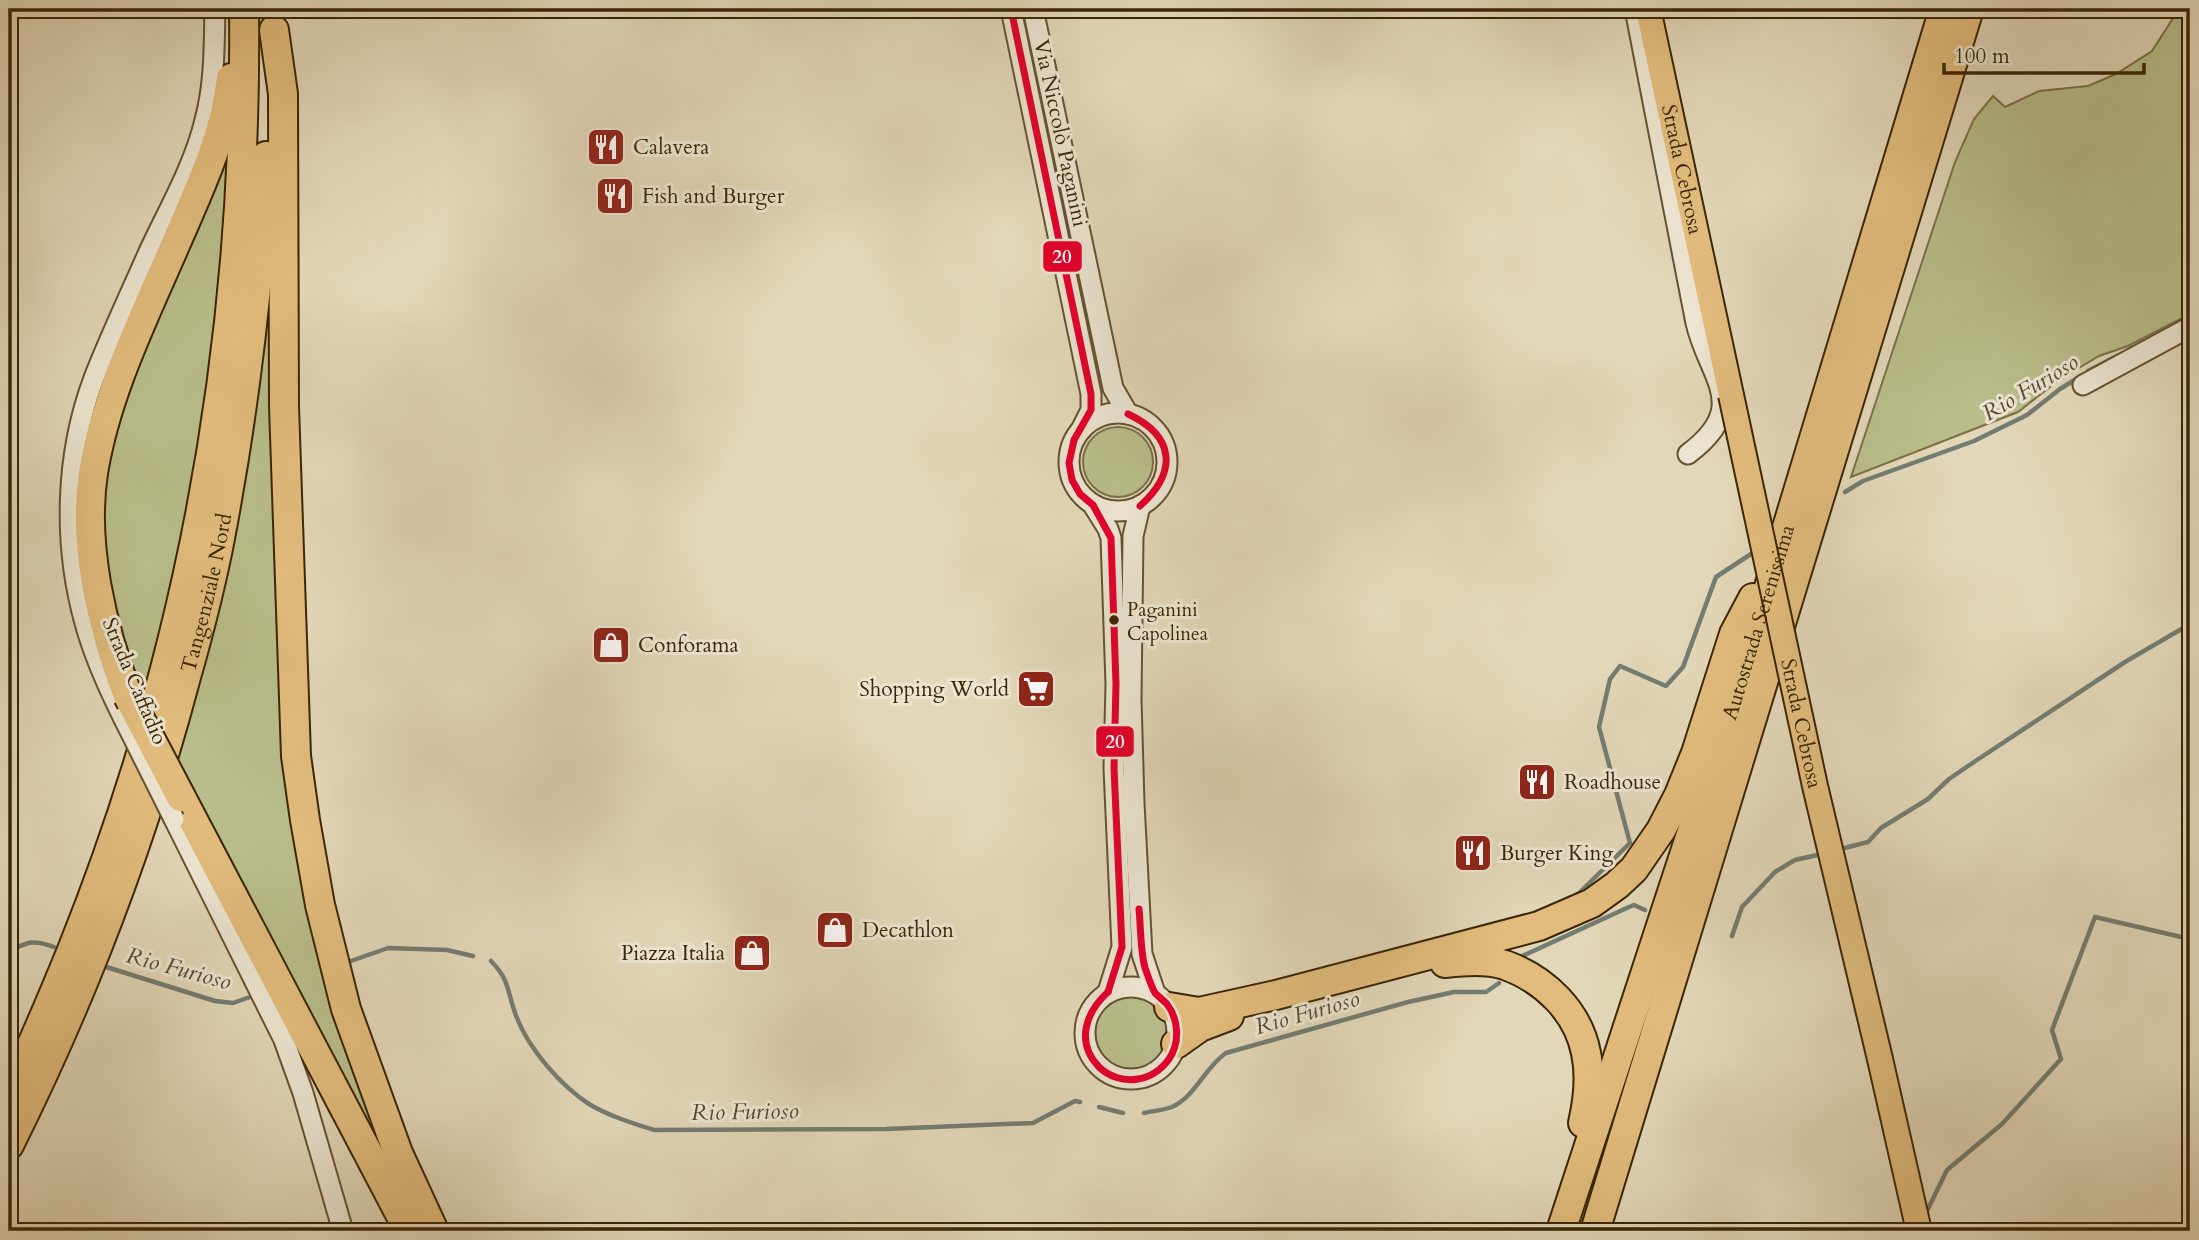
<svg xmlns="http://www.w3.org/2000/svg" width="2199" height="1240" font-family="Cardo,serif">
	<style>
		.green { fill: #b8bd8b; stroke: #7a7248; stroke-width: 2 }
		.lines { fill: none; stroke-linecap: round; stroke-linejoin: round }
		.stream { stroke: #737d71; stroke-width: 4.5 }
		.minor-casing { stroke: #655232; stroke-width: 23 }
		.major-casing { stroke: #3b2606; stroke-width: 28 }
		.highway-casing { stroke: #3b2606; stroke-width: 32 }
		.minor { stroke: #ece5d1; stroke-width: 19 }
		.major { stroke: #e1bc7c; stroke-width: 24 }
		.highway { stroke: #e1bc7c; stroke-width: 28 }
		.minor-bridge-casing { stroke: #655232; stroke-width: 23; stroke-linecap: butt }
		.major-bridge-casing { stroke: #3b2606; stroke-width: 28; stroke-linecap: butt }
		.highway-bridge-casing { stroke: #3b2606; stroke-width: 32; stroke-linecap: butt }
		.minor-bridge { stroke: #ece5d1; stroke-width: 19 }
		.major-bridge { stroke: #e1bc7c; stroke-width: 24 }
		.highway-bridge { stroke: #e1bc7c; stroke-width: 28 }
		.bus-1-casing { stroke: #ece5d1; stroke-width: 12 }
		.bus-1 { stroke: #e4002b; stroke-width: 7 }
		.bus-dot { fill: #3b2606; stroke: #ece5d1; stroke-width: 2.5 }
		.labels { text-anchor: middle; stroke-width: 6; stroke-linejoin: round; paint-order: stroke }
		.bus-label { font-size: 19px; fill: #3b2606; stroke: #ece5d1; text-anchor: start }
		.street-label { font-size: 21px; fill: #3b2606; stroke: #ece5d1 }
		.poi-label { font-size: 21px; fill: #3b2606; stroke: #ece5d1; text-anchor: start }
		.water-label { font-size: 23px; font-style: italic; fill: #524a33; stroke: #ece5d1 }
		.line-badge { stroke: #ece5d1; stroke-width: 2.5 }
		.badge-label { font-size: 19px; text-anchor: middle; font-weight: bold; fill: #fff }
	</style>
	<rect width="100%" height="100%" fill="#e2d7b8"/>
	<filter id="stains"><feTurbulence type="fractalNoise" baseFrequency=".00286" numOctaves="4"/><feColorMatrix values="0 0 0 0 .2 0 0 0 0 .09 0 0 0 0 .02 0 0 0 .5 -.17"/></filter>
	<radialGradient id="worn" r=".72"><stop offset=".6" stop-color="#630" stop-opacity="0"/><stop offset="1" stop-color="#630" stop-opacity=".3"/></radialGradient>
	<g class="green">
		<path d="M 2179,9 L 2182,9 L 2190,24 L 2190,314 L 2128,346 L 2099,356 L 2059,380 L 2018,412 L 1851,477 L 1955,162 L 1974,119 L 1993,96 L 2005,107 L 2039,91 L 2088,86 L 2116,74 L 2152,51 Z"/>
		<path d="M 229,147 C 227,204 221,260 215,316 C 201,445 181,572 142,696 L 127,666 L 99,545 L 109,426 Z"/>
		<path d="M 266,311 L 271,311 L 293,785 L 423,1231 L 176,762 L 217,607 Z"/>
		<circle cx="1118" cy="462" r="35"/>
		<circle cx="1131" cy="1033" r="36"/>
	</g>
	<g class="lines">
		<g class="stream">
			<path d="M 2088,371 L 2117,356"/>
			<path d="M 1845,492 L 1863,481 L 1974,441 L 2027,415 L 2060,389 L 2081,376"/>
			<path d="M 1837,850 L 1868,842 L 1881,828 L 1928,799 L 1949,779 L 1974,762 L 2125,662 L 2190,624"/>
			<path d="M 1576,896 L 1630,843 L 1599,727 L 1610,679 L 1620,666 L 1666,686 L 1683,667 L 1716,577 L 1751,554"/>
			<path d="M 1732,936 L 1742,907 L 1775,872 L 1795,860 L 1822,854"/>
			<path d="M 9,951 C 28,942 33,939 54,947"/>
			<path d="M 1518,958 L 1629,907 L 1634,905 L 1645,910"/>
			<path d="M 491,961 C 511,981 507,994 517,1018 C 529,1049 561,1086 589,1104 C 609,1116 632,1123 654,1130 L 886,1129 L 1033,1123 L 1075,1101 L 1080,1102"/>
			<path d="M 348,962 L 388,948 L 447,950 L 473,956"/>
			<path d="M 100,965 L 215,1001 L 233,1003 L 250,997"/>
			<path d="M 1099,1107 L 1123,1113"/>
			<path d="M 1144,1113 C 1153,1111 1164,1110 1172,1107 C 1196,1096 1205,1067 1226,1053 L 1408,1002 L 1454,992 L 1486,992 L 1499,983"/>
			<path d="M 1926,1213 L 1947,1170 L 2002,1124 L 2061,1059 L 2052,1030 L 2095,917 L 2190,939"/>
		</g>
		<defs>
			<g id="minor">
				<path d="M 1011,9 L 1091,394 L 1091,410 L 1081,430"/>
				<path d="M 1033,9 L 1113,388 L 1128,414"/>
				<path d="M 1635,9 L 1696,323 C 1709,379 1752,406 1688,454"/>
				<path d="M 2083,385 L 2190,327"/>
				<circle cx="1118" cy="462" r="49"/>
				<path d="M 1093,505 L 1108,529 L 1111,538 L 1116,684 L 1114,768 L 1122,947 L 1108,992"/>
				<path d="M 1140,506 L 1133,536 L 1131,699 L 1134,803 L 1142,954 L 1155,993"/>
				<path d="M 123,717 C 108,687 94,656 85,623 C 63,544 65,455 94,378 C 110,337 129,297 147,256 C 167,212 194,167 205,120 C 215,83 214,46 215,9"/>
				<path d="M 174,819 L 284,1040 L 303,1093 L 343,1231"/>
				<circle cx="1131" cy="1033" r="46"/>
			</g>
			<g id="major">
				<path id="s1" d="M 1648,9 L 1731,395"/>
				<path d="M 1880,1059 L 1919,1231"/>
			</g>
			<g id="highway">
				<path d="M 274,30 L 283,94 L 284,406 L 296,756 L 305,820 L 320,905 L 346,1009 L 398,1153 L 434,1231"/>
				<path d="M 128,696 C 102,629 82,545 93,473 C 106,393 144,317 176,243 C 199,190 225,136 231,78"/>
				<path d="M 181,797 L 409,1231"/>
				<path d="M 1445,963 C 1464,961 1486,959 1505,965 C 1544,979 1578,1011 1586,1053 C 1591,1076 1588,1101 1583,1123"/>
				<path d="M 1169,1007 L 1199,1012 L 1276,995 L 1539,926 L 1592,903 L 1617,885 L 1634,869 L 1661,830 L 1679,795 L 1696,753 L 1734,634 L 1753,598"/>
				<path d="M 1176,1044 L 1200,1027 L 1229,1016"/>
				<path d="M 9,1094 C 32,1047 52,999 72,950 C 193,649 248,333 244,9"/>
				<path id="s2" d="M 9,1145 C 84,995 143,839 186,677 C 199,631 211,585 220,538 C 244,412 259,285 266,156"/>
				<path id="s3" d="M 1561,1231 L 1733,706 L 1944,9"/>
				<path d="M 1595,1231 L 1969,9"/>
			</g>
		</defs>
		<use href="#minor" class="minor-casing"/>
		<use href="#major" class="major-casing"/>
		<use href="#highway" class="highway-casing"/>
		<use href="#minor" class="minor"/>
		<use href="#major" class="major"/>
		<use href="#highway" class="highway"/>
		<defs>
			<path id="minor-bridge" d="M 123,717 L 174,819"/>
			<g id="major-bridge">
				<path id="s4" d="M 1731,395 L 1815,786 L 1880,1059"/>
			</g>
			<path id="highway-bridge" d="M 128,696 L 181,797"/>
		</defs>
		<use href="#minor-bridge" class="minor-bridge-casing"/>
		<use href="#major-bridge" class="major-bridge-casing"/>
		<use href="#highway-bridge" class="highway-bridge-casing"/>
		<use href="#minor-bridge" class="minor-bridge"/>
		<use href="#major-bridge" class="major-bridge"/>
		<use href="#highway-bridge" class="highway-bridge"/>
		<defs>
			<g id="bus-1">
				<path d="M 1011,9 L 1091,394 L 1091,410 L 1074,440 L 1069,463 L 1072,480 L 1080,494 L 1093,505 L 1111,538 L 1116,684 L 1114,768 L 1122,947 L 1108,992"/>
				<path d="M 1128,414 C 1175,436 1178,472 1140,506"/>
				<path d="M 1108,992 C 1086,1012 1075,1042 1099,1067 C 1108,1076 1124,1082 1138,1079 C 1151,1077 1161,1070 1169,1059 C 1180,1043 1179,1020 1167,1004 C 1163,1000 1159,997 1155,993 C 1151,986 1148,976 1145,968 C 1140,949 1141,928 1139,909"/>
			</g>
		</defs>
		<use href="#bus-1" class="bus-1-casing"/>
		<use href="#bus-1" class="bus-1"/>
	</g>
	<defs>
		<symbol id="restaurant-square" viewBox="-11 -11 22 22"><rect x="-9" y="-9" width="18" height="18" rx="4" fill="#8f2418" stroke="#ece5d1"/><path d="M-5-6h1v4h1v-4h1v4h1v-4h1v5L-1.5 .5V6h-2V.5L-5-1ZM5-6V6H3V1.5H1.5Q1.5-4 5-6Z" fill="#fff"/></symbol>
		<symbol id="shop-square" viewBox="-11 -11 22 22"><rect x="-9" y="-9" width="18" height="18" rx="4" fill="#8f2418" stroke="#ece5d1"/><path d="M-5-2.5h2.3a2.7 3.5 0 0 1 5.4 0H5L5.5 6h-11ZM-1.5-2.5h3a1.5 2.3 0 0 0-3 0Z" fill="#fff"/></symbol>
		<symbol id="supermarket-square" viewBox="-11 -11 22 22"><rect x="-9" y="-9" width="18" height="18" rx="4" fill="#8f2418" stroke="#ece5d1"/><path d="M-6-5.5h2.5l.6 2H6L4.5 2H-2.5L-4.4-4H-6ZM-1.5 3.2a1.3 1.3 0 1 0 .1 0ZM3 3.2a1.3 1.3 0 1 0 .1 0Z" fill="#fff"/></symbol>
	</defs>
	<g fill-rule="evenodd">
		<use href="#restaurant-square" x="584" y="125" width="44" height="44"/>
		<use href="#restaurant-square" x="593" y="174" width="44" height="44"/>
		<use href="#shop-square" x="589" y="623" width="44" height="44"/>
		<use href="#supermarket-square" x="1014" y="667" width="44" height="44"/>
		<use href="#restaurant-square" x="1515" y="760" width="44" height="44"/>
		<use href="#restaurant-square" x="1451" y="831" width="44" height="44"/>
		<use href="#shop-square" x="813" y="908" width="44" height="44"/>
		<use href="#shop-square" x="730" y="931" width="44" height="44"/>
	</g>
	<circle class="bus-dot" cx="1114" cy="620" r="6"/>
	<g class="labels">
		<g class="bus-label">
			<text x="1127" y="616">Paganini<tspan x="1127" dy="24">Capolinea</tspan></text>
		</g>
		<g class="street-label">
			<text transform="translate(1061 133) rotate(78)" y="7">Via Niccolò Paganini</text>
			<text dy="7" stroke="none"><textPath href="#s1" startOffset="164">Strada Cebrosa</textPath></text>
			<text dy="7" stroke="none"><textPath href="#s2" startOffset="588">Tangenziale Nord</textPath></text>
			<text dy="7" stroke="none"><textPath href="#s3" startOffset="640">Autostrada Serenissima</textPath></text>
			<text transform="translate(135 681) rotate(67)" y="7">Strada Caffadio</text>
			<text dy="7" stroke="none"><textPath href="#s4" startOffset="336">Strada Cebrosa</textPath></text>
		</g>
		<g class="poi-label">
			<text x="633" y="154">Calavera</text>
			<text x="642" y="203">Fish and Burger</text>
			<text x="638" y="652">Conforama</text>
			<text x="1009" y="696" text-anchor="end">Shopping World</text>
			<text x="1564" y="789">Roadhouse</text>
			<text x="1500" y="860">Burger King</text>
			<text x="862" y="937">Decathlon</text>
			<text x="725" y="960" text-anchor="end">Piazza Italia</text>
		</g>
		<g class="water-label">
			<text transform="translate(2030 387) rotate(-31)" y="8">Rio Furioso</text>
			<text transform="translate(179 968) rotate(15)" y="8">Rio Furioso</text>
			<text transform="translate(1307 1012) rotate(-16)" y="8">Rio Furioso</text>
			<text transform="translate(745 1111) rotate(-1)" y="8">Rio Furioso</text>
		</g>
	</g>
	<g class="line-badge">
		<rect x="1042" y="240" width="41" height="33" rx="7" fill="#e4002b"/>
		<rect x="1095" y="725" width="40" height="33" rx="7" fill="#e4002b"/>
	</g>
	<g class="badge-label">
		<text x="1062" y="263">20</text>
		<text x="1115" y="748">20</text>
	</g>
	<rect width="2199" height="1240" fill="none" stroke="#e2d7b8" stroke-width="35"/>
	<rect x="10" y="10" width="2178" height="1219" fill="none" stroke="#3b2606" stroke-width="3.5"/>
	<rect x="18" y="18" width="2164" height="1205" fill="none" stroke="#3b2606" stroke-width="2"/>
	<path d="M1944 63v10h200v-10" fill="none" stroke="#3b2606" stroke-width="3.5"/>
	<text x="1954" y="63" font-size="21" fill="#3b2606" stroke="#ece5d1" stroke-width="5" paint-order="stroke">100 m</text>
	<rect width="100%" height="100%" filter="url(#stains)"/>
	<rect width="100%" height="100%" fill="url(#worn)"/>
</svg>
